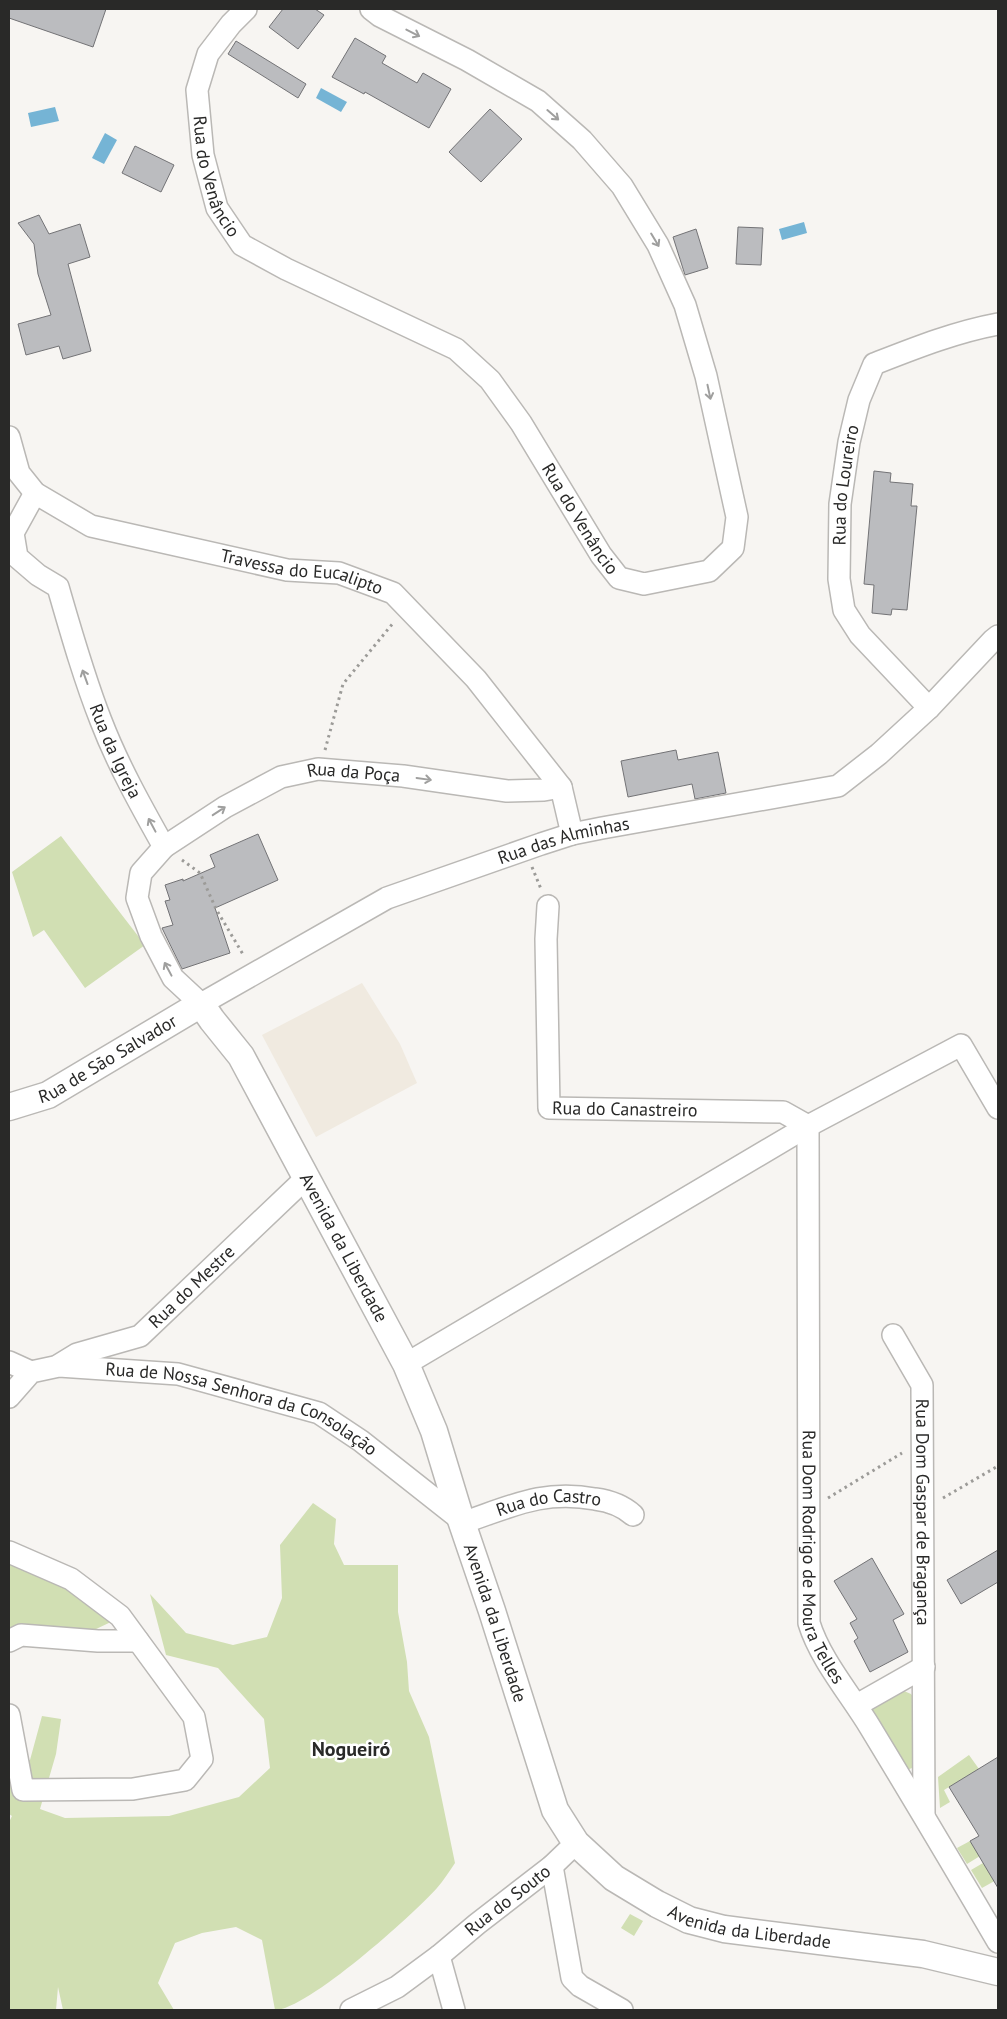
<svg xmlns="http://www.w3.org/2000/svg" width="1007" height="2019" font-family="'PT Sans',sans-serif">
	<style>
		.built { fill: #f0eae0 }
		.green { fill: #d1dfb3 }
		.water { fill: #75b4d5 }
		.building { fill: #bbbcbf; stroke: #737376 }
		.lines { fill: none; stroke-linecap: round; stroke-linejoin: round }
		.minor-casing { stroke: #bab8b5; stroke-width: 24 }
		.tertiary-casing { stroke: #bab8b5; stroke-width: 29 }
		.path { stroke: #9c9b98; stroke-width: 3; stroke-dasharray: 2.5 4; stroke-linecap: butt }
		.minor { stroke: #fff; stroke-width: 21 }
		.tertiary { stroke: #fff; stroke-width: 26 }
		.oneway { stroke: #9f9f9e }
		.labels { text-anchor: middle; stroke-width: 5; stroke-linejoin: round; paint-order: stroke }
		.street-label { font-size: 18px; fill: #292928; stroke: #fff }
		.quarter-label { font-size: 20px; font-weight: bold; fill: #292928; stroke: #fff }
	</style>
	<rect width="100%" height="100%" fill="#f7f5f2"/>
	<path class="built" d="M 362,983 L 400,1044 L 417,1083 L 316,1137 L 262,1035 Z"/>
	<g class="green">
		<path d="M 61,836 L 145,945 L 85,988 L 44,930 L 33,937 L 12,872 Z"/>
		<path d="M 313,1503 L 336,1519 L 334,1544 L 344,1565 L 398,1565 L 398,1612 L 407,1662 L 409,1691 L 429,1737 L 455,1863 C 449,1872 443,1881 437,1888 C 413,1915 307,2010 275,2010 L 262,1940 L 236,1927 L 202,1933 L 175,1943 L 158,1983 L 174,2010 L 63,2010 L 58,1987 L 56,2010 L 9,2010 L 9,1822 L 12,1816 L 9,1814 L 9,1767 L 30,1760 L 42,1716 L 61,1719 L 56,1754 L 40,1809 L 65,1818 L 169,1816 L 239,1797 L 270,1768 L 264,1719 L 218,1668 L 166,1655 L 150,1594 L 186,1633 L 233,1645 L 267,1637 L 282,1598 L 280,1545 Z"/>
		<path d="M 9,1564 L 72,1591 L 113,1621 L 94,1630 L 38,1628 L 9,1631 Z"/>
		<path d="M 904,1691 L 911,1694 L 914,1698 L 913,1765 L 912,1768 L 907,1770 L 872,1710 L 873,1706 Z"/>
		<path d="M 969,1755 L 979,1769 L 944,1790 L 950,1802 L 940,1808 L 938,1777 Z"/>
		<path d="M 970,1841 L 980,1856 L 967,1864 L 957,1848 Z"/>
		<path d="M 983,1863 L 991,1876 L 998,1872 L 998,1879 L 982,1888 L 971,1870 Z"/>
		<path d="M 630,1914 L 643,1921 L 634,1936 L 621,1928 Z"/>
	</g>
	<g class="water">
		<path d="M 321,88 L 347,102 L 341,112 L 316,98 Z"/>
		<path d="M 55,107 L 59,121 L 31,127 L 28,113 Z"/>
		<path d="M 105,133 L 117,140 L 104,164 L 92,158 Z"/>
		<path d="M 804,222 L 807,233 L 782,240 L 779,229 Z"/>
	</g>
	<g class="building">
		<path d="M 9,9 L 106,9 L 93,47 L 9,18 Z"/>
		<path d="M 283,9 L 315,9 L 324,15 L 298,49 L 269,27 Z"/>
		<path d="M 355,38 L 386,56 L 382,63 L 417,83 L 423,73 L 451,89 L 429,128 L 365,92 L 364,94 L 332,77 Z"/>
		<path d="M 236,41 L 306,84 L 298,98 L 228,54 Z"/>
		<path d="M 490,109 L 522,139 L 481,182 L 449,152 Z"/>
		<path d="M 135,146 L 174,165 L 161,192 L 122,173 Z"/>
		<path d="M 39,215 L 49,234 L 80,224 L 90,257 L 68,264 L 91,351 L 63,359 L 59,346 L 26,355 L 18,324 L 51,315 L 38,274 L 34,244 L 18,223 Z"/>
		<path d="M 738,227 L 763,228 L 761,265 L 736,264 Z"/>
		<path d="M 696,229 L 708,268 L 685,275 L 673,237 Z"/>
		<path d="M 874,471 L 891,473 L 890,482 L 913,484 L 911,506 L 917,506 L 907,610 L 892,609 L 891,615 L 872,613 L 874,585 L 864,584 Z"/>
		<path d="M 676,750 L 678,760 L 718,752 L 726,793 L 695,799 L 692,784 L 628,797 L 621,761 Z"/>
		<path d="M 258,834 L 278,880 L 215,908 L 230,953 L 182,969 L 162,928 L 173,925 L 165,901 L 170,900 L 165,885 L 183,879 L 183,881 L 215,867 L 210,855 Z"/>
		<path d="M 998,1550 L 998,1582 L 961,1604 L 947,1580 Z"/>
		<path d="M 872,1558 L 904,1614 L 893,1620 L 908,1652 L 870,1672 L 854,1641 L 858,1638 L 850,1623 L 857,1619 L 834,1581 Z"/>
		<path d="M 998,1757 L 998,1888 L 970,1841 L 979,1836 L 949,1787 Z"/>
	</g>
	<g class="lines">
		<defs>
			<g id="minor">
				<path id="s1" d="M 246,9 L 231,24 L 208,54 L 197,90 L 203,155 L 217,208 L 242,245 L 286,269 L 456,349 L 490,380 L 521,423 L 601,555 L 619,578 L 644,584 L 709,571 L 733,548 L 737,517 L 706,376 L 685,305 L 658,245 L 622,186 L 582,140 L 538,101 L 467,60 L 380,16 L 371,9"/>
				<path id="s2" d="M 9,437 L 19,473 L 35,493 L 91,526 L 287,570 L 339,573 L 393,593 L 476,679 L 561,787 L 572,834"/>
				<path id="s3" d="M 35,493 L 13,533 L 17,557 L 38,575 L 58,587 C 71,632 84,678 101,721 C 118,765 141,806 164,847 L 141,873 L 137,898 L 151,936 L 173,978 L 201,1004 L 387,898 L 541,844 L 572,834 L 602,828 L 838,786 L 879,754 L 929,708 L 993,640 L 998,636"/>
				<path id="s4" d="M 929,708 L 860,635 L 844,610 L 839,579 L 840,504 L 849,442 L 859,400 L 874,364 C 915,348 955,332 998,324"/>
				<path id="s5" d="M 164,847 L 225,807 L 281,777 L 318,769 L 403,776 L 507,791 L 544,790 L 561,787"/>
				<path id="s6" d="M 548,906 L 546,939 L 549,1108 L 783,1112 L 808,1126"/>
				<path id="s7" d="M 808,1126 L 809,1623 C 820,1659 850,1694 870,1727 C 913,1798 956,1870 998,1942"/>
				<path id="s8" d="M 893,1335 L 922,1385 L 924,1815"/>
				<path d="M 9,1362 L 31,1372"/>
				<path d="M 406,1364 L 808,1126 L 961,1045 L 998,1108"/>
				<path id="s9" d="M 59,1365 L 77,1354 L 140,1336 L 306,1178"/>
				<path id="s10" d="M 9,1397 L 31,1372 L 59,1366 L 178,1374 L 319,1413 L 361,1441 L 461,1520"/>
				<path id="s11" d="M 462,1523 C 510,1507 543,1489 595,1499 C 610,1501 622,1505 633,1515"/>
				<path d="M 9,1552 L 71,1579 L 120,1616 L 194,1717 L 202,1759 L 185,1780 L 133,1789 L 23,1790 L 9,1715"/>
				<path d="M 9,1641 L 21,1635 L 98,1641 L 138,1641"/>
				<path d="M 857,1705 L 924,1667"/>
				<path d="M 552,1866 L 572,1978 L 580,1986 L 622,2010"/>
				<path d="M 439,1956 L 454,2010"/>
				<path id="s12" d="M 351,2010 L 397,1987 L 439,1956 L 477,1924 L 552,1866 L 576,1843"/>
			</g>
			<g id="tertiary">
				<path id="s13" d="M 9,1107 L 48,1095 L 201,1004 L 212,1020 L 241,1056 L 406,1364 L 434,1431 L 461,1520 L 492,1611 L 555,1810 L 576,1843 L 614,1878 L 657,1904 L 689,1920 L 724,1929 L 923,1954 L 998,1972"/>
			</g>
		</defs>
		<use href="#minor" class="minor-casing"/>
		<use href="#tertiary" class="tertiary-casing"/>
		<g class="path">
			<path d="M 325,750 L 343,684 L 394,622"/>
			<path d="M 182,860 L 200,873 L 216,909 L 244,956"/>
			<path d="M 532,867 L 541,889"/>
			<path d="M 828,1498 L 902,1453"/>
			<path d="M 943,1498 L 998,1466"/>
		</g>
		<use href="#minor" class="minor"/>
		<use href="#tertiary" class="tertiary"/>
	</g>
	<defs><path id="oneway-shaft" d="M-6 0H5M1.5-3L5.5 0L1.5 3" fill="none" stroke-width="1.6" stroke-linecap="round" stroke-linejoin="round" transform="scale(1.25)"/></defs>
	<g class="oneway">
		<use href="#oneway-shaft" transform="translate(413 33) rotate(27)"/>
		<use href="#oneway-shaft" transform="translate(553 115) rotate(41)"/>
		<use href="#oneway-shaft" transform="translate(655 240) rotate(59)"/>
		<use href="#oneway-shaft" transform="translate(709 392) rotate(78)"/>
		<use href="#oneway-shaft" transform="translate(85 677) rotate(-110)"/>
		<use href="#oneway-shaft" transform="translate(424 779) rotate(8)"/>
		<use href="#oneway-shaft" transform="translate(219 811) rotate(-33)"/>
		<use href="#oneway-shaft" transform="translate(152 825) rotate(-118)"/>
		<use href="#oneway-shaft" transform="translate(168 969) rotate(-118)"/>
	</g>
	<g class="labels">
		<g class="street-label">
			<text dy="6" stroke="none"><textPath href="#s1" startOffset="186">Rua do Venâncio</textPath></text>
			<text dy="6" stroke="none"><textPath href="#s4" startOffset="256">Rua do Loureiro</textPath></text>
			<text dy="6" stroke="none"><textPath href="#s1" startOffset="711">Rua do Venâncio</textPath></text>
			<text dy="6" stroke="none"><textPath href="#s2" startOffset="344">Travessa do Eucalipto</textPath></text>
			<text dy="6" stroke="none"><textPath href="#s3" startOffset="295">Rua da Igreja</textPath></text>
			<text dy="6" stroke="none"><textPath href="#s5" startOffset="210">Rua da Poça</textPath></text>
			<text dy="6" stroke="none"><textPath href="#s3" startOffset="989">Rua das Alminhas</textPath></text>
			<text dy="6" stroke="none"><textPath href="#s13" startOffset="110">Rua de São Salvador</textPath></text>
			<text dy="6" stroke="none"><textPath href="#s6" startOffset="278">Rua do Canastreiro</textPath></text>
			<text dy="6" stroke="none"><textPath href="#s13" startOffset="502">Avenida da Liberdade</textPath></text>
			<text dy="6" stroke="none"><textPath href="#s9" startOffset="158">Rua do Mestre</textPath></text>
			<text dy="6" stroke="none"><textPath href="#s10" startOffset="252">Rua de Nossa Senhora da Consolação</textPath></text>
			<text dy="6" stroke="none"><textPath href="#s11" startOffset="90">Rua do Castro</textPath></text>
			<text dy="6" stroke="none"><textPath href="#s8" startOffset="185">Rua Dom Gaspar de Bragança</textPath></text>
			<text dy="6" stroke="none"><textPath href="#s7" startOffset="434">Rua Dom Rodrigo de Moura Telles</textPath></text>
			<text dy="6" stroke="none"><textPath href="#s13" startOffset="908">Avenida da Liberdade</textPath></text>
			<text dy="6" stroke="none"><textPath href="#s12" startOffset="192">Rua do Souto</textPath></text>
			<text dy="6" stroke="none"><textPath href="#s13" startOffset="1342">Avenida da Liberdade</textPath></text>
		</g>
		<g class="quarter-label">
			<text x="351" y="1756">Nogueiró</text>
		</g>
	</g>
	<rect width="1007" height="2019" fill="none" stroke="#292928" stroke-width="20"/>
</svg>
